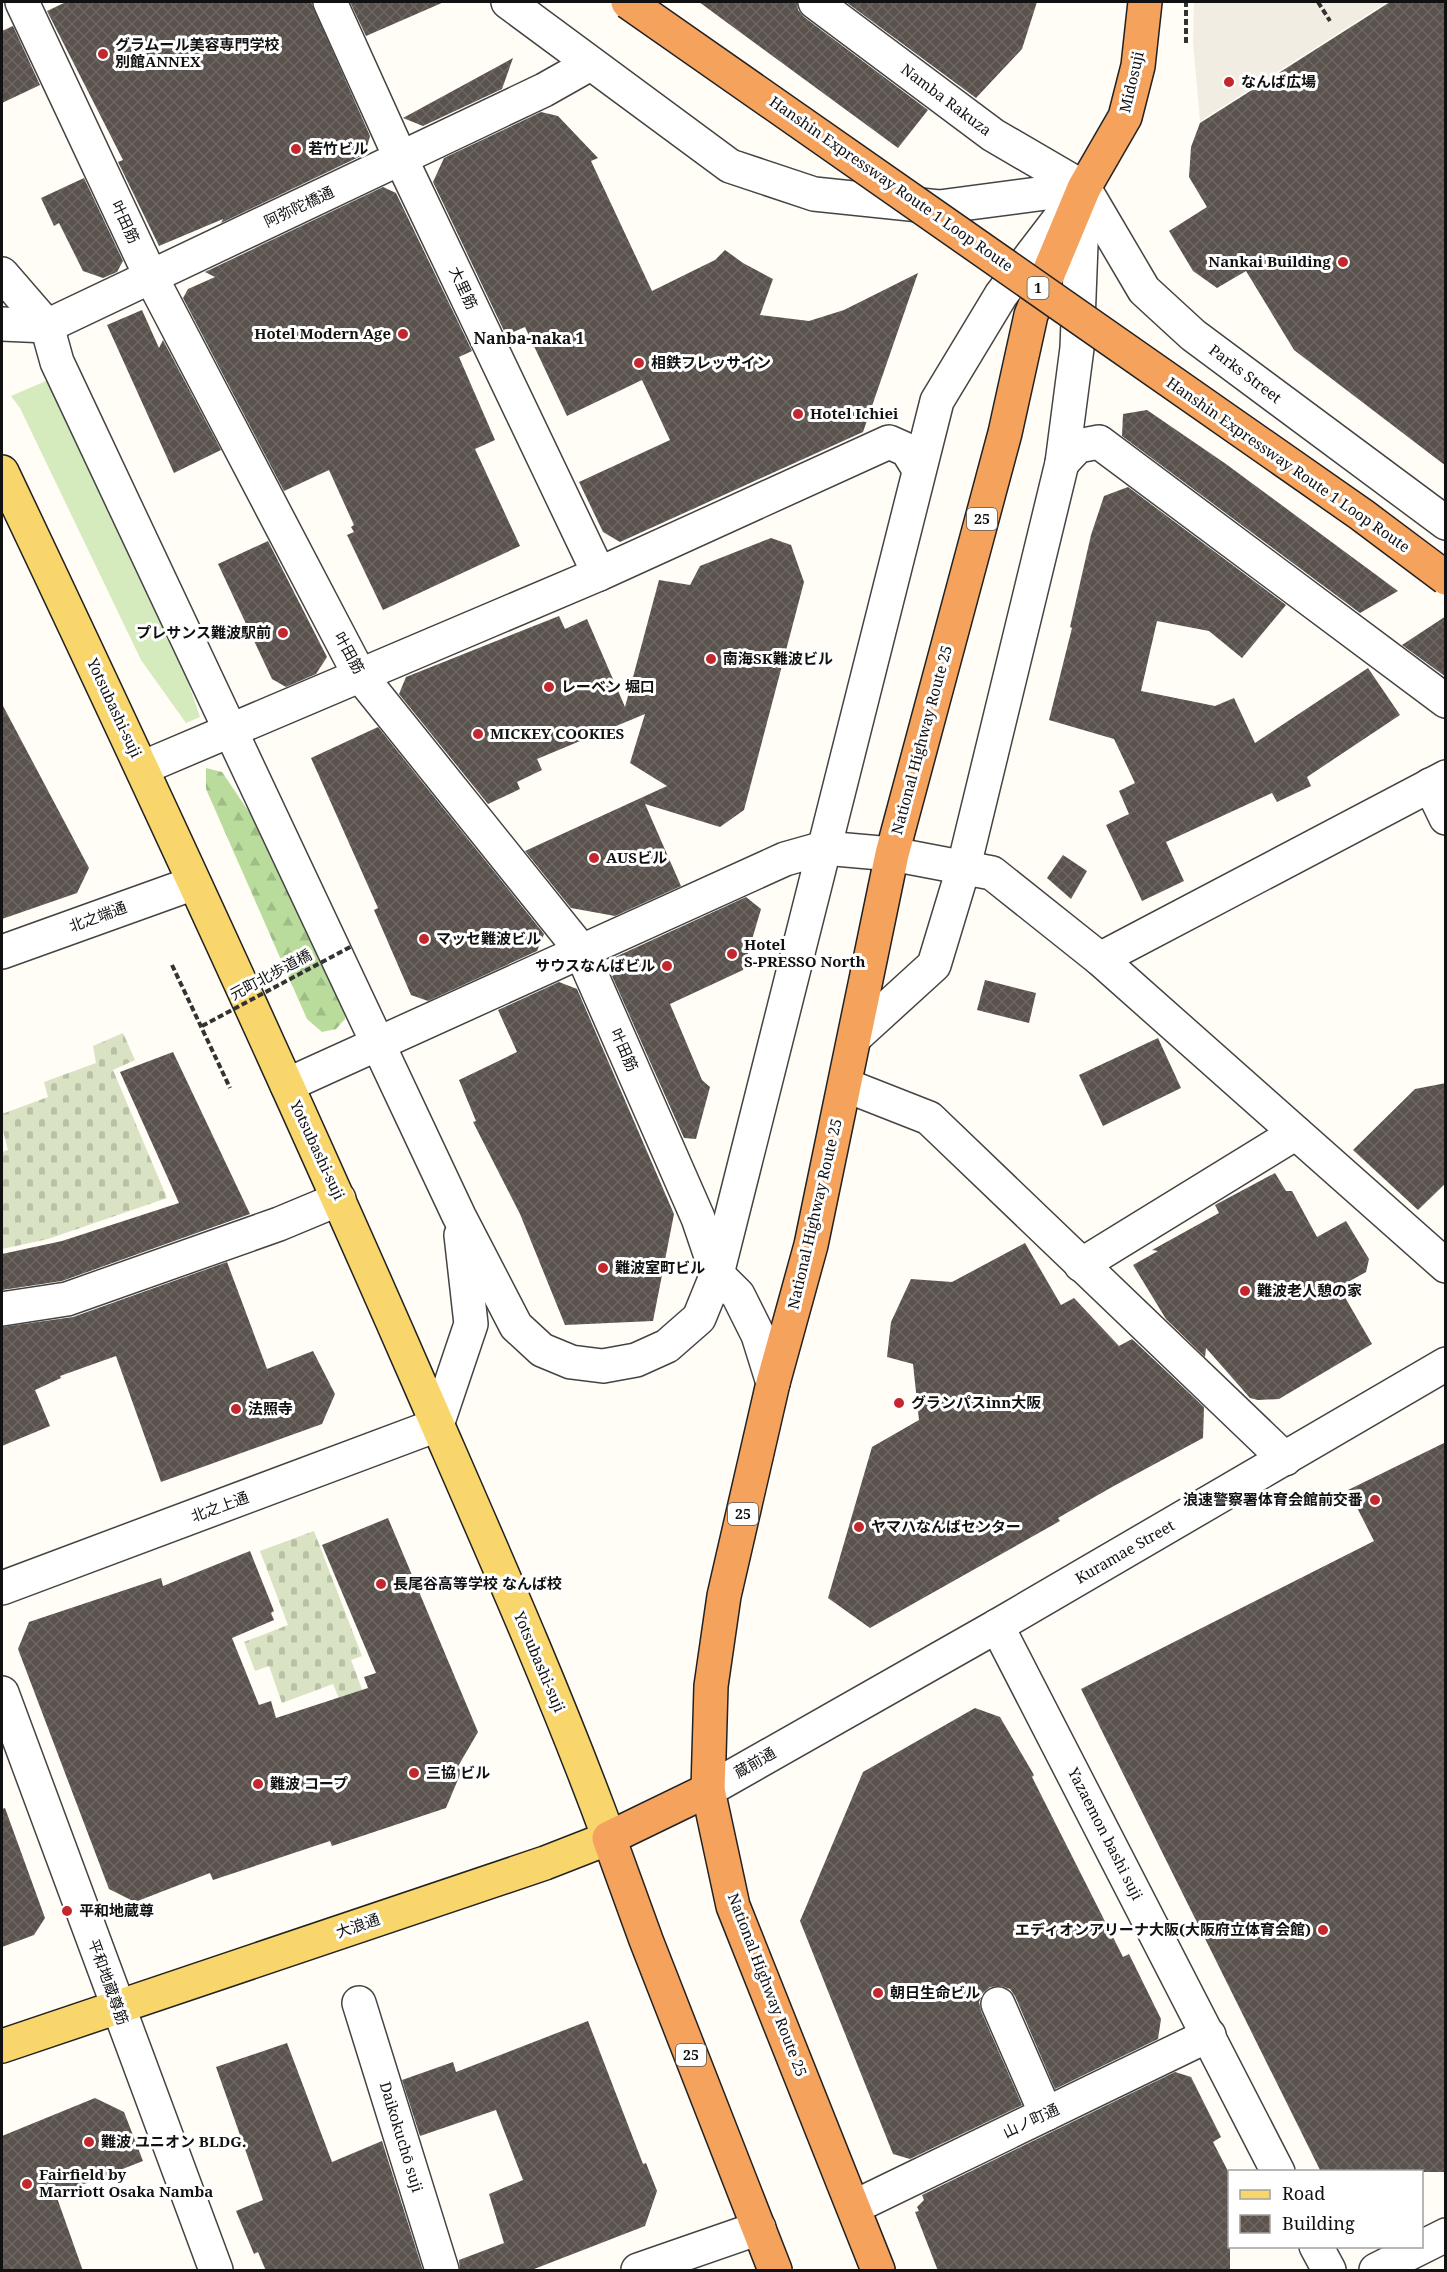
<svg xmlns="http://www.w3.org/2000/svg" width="1447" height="2272" font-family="'Noto Serif','Noto Sans JP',serif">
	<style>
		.grass { fill: #d5ebbd }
		.forest { fill: url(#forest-firs) }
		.cemetery { fill: url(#cemetery-stones) }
		.plaza { fill: #f1ede2 }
		.building { fill: url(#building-cross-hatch) }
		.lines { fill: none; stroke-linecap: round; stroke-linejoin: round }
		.minor-casing { stroke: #444; stroke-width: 36 }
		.major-casing { stroke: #222; stroke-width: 36 }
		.highway-casing { stroke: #222; stroke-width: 36 }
		.path { stroke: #333; stroke-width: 4; stroke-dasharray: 6 3; stroke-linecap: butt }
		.minor { stroke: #fff; stroke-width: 33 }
		.major { stroke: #f9d66b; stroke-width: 33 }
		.highway { stroke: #f5a25d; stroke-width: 33 }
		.highway-bridge-casing { stroke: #222; stroke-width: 36; stroke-linecap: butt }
		.path-bridge { stroke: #333; stroke-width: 4; stroke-dasharray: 6 3; stroke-linecap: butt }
		.highway-bridge { stroke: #f5a25d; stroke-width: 33 }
		.poi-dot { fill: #c4262e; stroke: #fff; stroke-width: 2 }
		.labels { text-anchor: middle; stroke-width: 6; stroke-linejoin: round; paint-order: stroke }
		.shield { fill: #fff; stroke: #585858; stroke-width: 1.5 }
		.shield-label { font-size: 14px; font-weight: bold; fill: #111 }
		.poi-label { font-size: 15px; font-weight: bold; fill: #111; stroke: #fff; text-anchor: start }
		.street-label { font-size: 15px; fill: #111; stroke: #fff }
		.neighbourhood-label { font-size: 16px; font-weight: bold; fill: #111; stroke: #fff }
	</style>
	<defs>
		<pattern id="forest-firs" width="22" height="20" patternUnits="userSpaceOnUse" patternTransform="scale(1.5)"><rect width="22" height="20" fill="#b9dc9c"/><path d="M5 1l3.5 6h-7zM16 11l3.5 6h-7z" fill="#9ebc85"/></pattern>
		<pattern id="cemetery-stones" width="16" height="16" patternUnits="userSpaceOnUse" patternTransform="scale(1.5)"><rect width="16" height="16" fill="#d9e3c4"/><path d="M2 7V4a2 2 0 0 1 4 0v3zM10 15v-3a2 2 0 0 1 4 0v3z" fill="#b9c2a7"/></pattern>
		<pattern id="building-cross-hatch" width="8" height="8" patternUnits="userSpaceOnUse" patternTransform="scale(1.5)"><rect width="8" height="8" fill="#5a524d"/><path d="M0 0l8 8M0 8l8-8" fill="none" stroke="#6d6662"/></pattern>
	</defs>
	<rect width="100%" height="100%" fill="#fffdf5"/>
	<path class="grass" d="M 48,380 L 175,644 L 200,717 L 186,723 L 141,660 L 20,408 L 11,396 Z"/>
	<path class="forest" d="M 206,768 L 222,772 L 268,840 L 344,1002 L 345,1019 L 336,1029 L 322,1032 L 307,1019 L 206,789 Z"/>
	<g class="cemetery">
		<path d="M 123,1033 L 135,1060 L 113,1070 L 167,1198 L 48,1239 L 2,1249 L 2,1152 L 8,1150 L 2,1127 L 2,1114 L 48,1097 L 44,1082 L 96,1063 L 93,1046 Z"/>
		<path d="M 314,1531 L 362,1656 L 351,1660 L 366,1700 L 343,1708 L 333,1684 L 282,1703 L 269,1666 L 255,1671 L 244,1642 L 288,1625 L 260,1551 Z"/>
	</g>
	<path class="plaza" d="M 1194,2 L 1387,2 L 1200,121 L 1193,42 Z"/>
	<g class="building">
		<path d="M 66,2 L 311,2 L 370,136 L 365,154 L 221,223 L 223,219 L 159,246 L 118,162 L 123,160 L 47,11 Z"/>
		<path d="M 350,2 L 444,2 L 366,36 Z"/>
		<path d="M 699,2 L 797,2 L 798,10 L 804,17 L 928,110 L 898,148 Z"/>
		<path d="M 846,2 L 1037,2 L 1022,49 L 976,98 Z"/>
		<path d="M 1390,2 L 1446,2 L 1446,466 L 1294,350 L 1246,271 L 1217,288 L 1193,271 L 1169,231 L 1207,207 L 1189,177 L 1191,147 L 1200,123 Z"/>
		<path d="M 13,26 L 40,85 L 2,103 L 2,31 Z"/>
		<path d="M 513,58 L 502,89 L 423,126 L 403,118 Z"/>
		<path d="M 541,112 L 558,116 L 598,158 L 591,161 L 652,291 L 715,260 L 725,250 L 743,263 L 773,279 L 760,315 L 809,321 L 844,310 L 918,273 L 863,432 L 620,542 L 603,532 L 579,482 L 670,440 L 642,380 L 567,416 L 525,327 L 506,335 L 433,182 L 444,158 Z"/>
		<path d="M 84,178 L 123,261 L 117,272 L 103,278 L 83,271 L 59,223 L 54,226 L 41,198 Z"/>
		<path d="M 383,187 L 396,193 L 472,351 L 459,357 L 495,440 L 475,449 L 520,546 L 383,610 L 347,535 L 354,532 L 351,527 L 354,525 L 329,470 L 284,491 L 183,298 L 188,289 L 215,277 L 205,272 Z"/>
		<path d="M 142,310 L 159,348 L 163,340 L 221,450 L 174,473 L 107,325 Z"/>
		<path d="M 1147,410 L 1226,464 L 1398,591 L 1360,613 L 1122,436 L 1123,414 Z"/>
		<path d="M 1128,487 L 1286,605 L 1242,658 L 1209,631 L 1157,621 L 1141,691 L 1215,706 L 1234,698 L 1255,743 L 1368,668 L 1400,715 L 1307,777 L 1311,786 L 1277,802 L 1272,793 L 1166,842 L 1184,881 L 1142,901 L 1106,825 L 1129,814 L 1119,791 L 1135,783 L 1114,739 L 1049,720 L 1072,628 L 1070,627 L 1091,535 L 1104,496 Z"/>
		<path d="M 771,538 L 791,545 L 804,582 L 744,810 L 720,827 L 645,804 L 681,886 L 615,916 L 571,908 L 525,851 L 667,786 L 630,763 L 645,714 L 537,759 L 542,770 L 517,782 L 520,789 L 488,804 L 399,694 L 406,677 L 559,616 L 565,629 L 587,619 L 625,707 L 659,580 L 690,585 L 700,566 Z"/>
		<path d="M 268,541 L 327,657 L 316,674 L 286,687 L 272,679 L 218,564 Z"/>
		<path d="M 1446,616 L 1446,677 L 1402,645 Z"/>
		<path d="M 2,704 L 89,868 L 77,893 L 2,919 Z"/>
		<path d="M 378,727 L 544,934 L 537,951 L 428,1001 L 411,995 L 374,910 L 378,908 L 311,758 Z"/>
		<path d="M 1063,855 L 1087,871 L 1071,899 L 1047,878 Z"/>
		<path d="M 746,897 L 761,909 L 743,970 L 670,1004 L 702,1080 L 710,1087 L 696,1139 L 684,1138 L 612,976 L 619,973 L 613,958 Z"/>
		<path d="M 985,980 L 1036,993 L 1029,1023 L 977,1010 Z"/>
		<path d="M 559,982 L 577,989 L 674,1214 L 653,1321 L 565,1325 L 520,1214 L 473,1122 L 476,1121 L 459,1080 L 517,1052 L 498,1010 Z"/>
		<path d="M 1158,1038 L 1181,1088 L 1103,1126 L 1079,1075 Z"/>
		<path d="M 173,1052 L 250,1214 L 62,1281 L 2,1290 L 2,1254 L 62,1241 L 179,1203 L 120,1072 Z"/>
		<path d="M 1446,1083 L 1446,1183 L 1418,1210 L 1353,1150 L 1415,1089 Z"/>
		<path d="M 1275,1173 L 1286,1191 L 1292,1191 L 1317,1237 L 1346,1221 L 1369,1259 L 1366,1272 L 1339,1287 L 1372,1344 L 1279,1399 L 1258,1400 L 1250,1398 L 1206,1348 L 1205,1357 L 1166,1319 L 1133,1265 L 1158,1251 L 1152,1250 L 1219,1213 L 1215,1205 Z"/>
		<path d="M 1025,1243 L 1061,1305 L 1074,1298 L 1119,1346 L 1132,1339 L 1204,1407 L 1203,1438 L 1112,1487 L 1058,1518 L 1060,1521 L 870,1628 L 828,1598 L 872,1447 L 919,1420 L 913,1364 L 887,1357 L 891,1322 L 911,1279 L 952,1282 Z"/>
		<path d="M 227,1262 L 267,1369 L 313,1351 L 335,1394 L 322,1424 L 161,1482 L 116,1356 L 60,1376 L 61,1378 L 35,1390 L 50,1426 L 2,1446 L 2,1327 L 73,1317 Z"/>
		<path d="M 1446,1442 L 1446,2172 L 1321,2172 L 1081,1689 L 1374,1541 L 1348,1490 Z"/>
		<path d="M 388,1518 L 478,1732 L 457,1768 L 462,1770 L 446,1808 L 332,1846 L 330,1841 L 213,1880 L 210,1873 L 135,1902 L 109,1889 L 18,1649 L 29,1622 L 161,1578 L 163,1586 L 250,1551 L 274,1611 L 271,1613 L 274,1620 L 232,1638 L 259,1705 L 271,1701 L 276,1718 L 368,1688 L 364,1677 L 376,1673 L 322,1545 Z"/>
		<path d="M 975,1708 L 1000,1717 L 1034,1775 L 1032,1777 L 1123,1957 L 1129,1954 L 1161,2019 L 1158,2039 L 1055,2089 L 1015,1996 L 1010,1989 L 1001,1986 L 990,1987 L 983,1993 L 979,2002 L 981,2011 L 1022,2105 L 910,2159 L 893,2154 L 800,1921 L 863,1772 Z"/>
		<path d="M 5,1808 L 45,1918 L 34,1935 L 2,1947 L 2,1809 Z"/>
		<path d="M 588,2021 L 643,2164 L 646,2163 L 657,2191 L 645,2226 L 529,2271 L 460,2271 L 459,2260 L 504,2243 L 489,2194 L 523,2180 L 496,2110 L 420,2136 L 402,2080 L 453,2062 L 456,2072 Z"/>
		<path d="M 287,2043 L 332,2162 L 382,2141 L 423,2271 L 266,2271 L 258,2252 L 254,2254 L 236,2211 L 263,2200 L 216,2067 Z"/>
		<path d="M 1175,2072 L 1191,2077 L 1221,2137 L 1213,2142 L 1230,2175 L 1230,2271 L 938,2271 L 915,2212 L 919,2211 L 917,2207 L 924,2200 L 922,2195 Z"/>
		<path d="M 95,2098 L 124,2112 L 143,2161 L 56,2195 L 83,2271 L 2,2271 L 2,2136 Z"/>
	</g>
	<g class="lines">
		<defs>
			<g id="minor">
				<path d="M 22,2 L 151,277 L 359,674 L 580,949 L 698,1218 L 717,1274 L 738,1295 L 758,1335 L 773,1383"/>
				<path d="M 330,2 L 401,159 L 599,574"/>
				<path d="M 508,2 L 730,166 L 814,194 L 939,207 L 1084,188"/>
				<path d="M 815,2 L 993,135 L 1084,188 L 1144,290 L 1193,335 L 1446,523"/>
				<path d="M 2,274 L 47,326 L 57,362 L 459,1216 L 516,1326 L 542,1350 L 571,1362 L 603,1366 L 636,1360 L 667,1346 L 699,1318 L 717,1274 L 937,401 L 1001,295 L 1073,201"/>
				<path d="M 2,324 L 47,326 L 544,90 L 590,64"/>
				<path d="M 1062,463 L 1078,446 L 1099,442 L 1446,701"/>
				<path d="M 142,768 L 599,574 L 889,442 L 907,450 L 918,468"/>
				<path d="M 1430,785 L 1446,818"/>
				<path d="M 2,952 L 194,883"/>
				<path d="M 1100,959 L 1446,777"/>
				<path d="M 855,1037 L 934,965 L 964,866 L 1062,463 L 1077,348 L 1083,193"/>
				<path d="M 287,1085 L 785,859 L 824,848 L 892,854 L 992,873 L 1100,959 L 1446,1266"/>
				<path d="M 845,1085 L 929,1118 L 1285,1459"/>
				<path d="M 1081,1265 L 1296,1133"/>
				<path d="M 2,1309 L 67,1299 L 279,1224 L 339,1199"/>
				<path d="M 2,1588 L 437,1425 L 471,1324 L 461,1235"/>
				<path d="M 997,1626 L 1278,2172"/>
				<path d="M 2,1693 L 216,2270"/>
				<path d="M 708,1790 L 997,1626 L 1446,1364"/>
				<path d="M 359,2003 L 442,2270"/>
				<path d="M 998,2004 L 1046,2114"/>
				<path d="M 854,2207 L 1209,2035"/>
				<path d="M 1316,2246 L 1329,2270"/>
				<path d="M 638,2270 L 759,2228"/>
				<path d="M 1376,2270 L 1446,2235"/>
			</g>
			<path id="major" d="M 2,472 C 145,773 285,1075 418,1380 C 484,1532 552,1683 609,1838 L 545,1863 L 2,2046"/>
			<g id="highway">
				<path d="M 708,1790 L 609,1838 L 646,1940 L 775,2270"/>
				<path d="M 878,2270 L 733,1906 L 708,1790 L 711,1686 L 724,1596 L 773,1383 L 811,1245 L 892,854 L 1005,433 L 1031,315 L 1084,188 L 1125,117 L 1138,66 L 1145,2"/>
			</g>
		</defs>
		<use href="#minor" class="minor-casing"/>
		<use href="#major" class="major-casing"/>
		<use href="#highway" class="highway-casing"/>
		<g class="path">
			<path d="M 1318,2 L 1330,21"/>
			<path d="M 1186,43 L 1186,2"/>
			<path d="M 172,965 L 230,1088"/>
		</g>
		<use href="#minor" class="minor"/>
		<use href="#major" class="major"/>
		<use href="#highway" class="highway"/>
		<defs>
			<path id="highway-bridge" d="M 628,2 L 1362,515 L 1446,578"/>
		</defs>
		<use href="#highway-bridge" class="highway-bridge-casing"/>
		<path class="path-bridge" d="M 202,1026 L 352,946"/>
		<use href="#highway-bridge" class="highway-bridge"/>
	</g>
	<g class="poi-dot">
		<circle cx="103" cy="54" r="6"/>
		<circle cx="1229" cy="82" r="6"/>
		<circle cx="296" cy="149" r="6"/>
		<circle cx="1343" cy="262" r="6"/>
		<circle cx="403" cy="334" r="6"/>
		<circle cx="639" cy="363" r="6"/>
		<circle cx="798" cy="414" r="6"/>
		<circle cx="283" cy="633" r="6"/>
		<circle cx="711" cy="659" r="6"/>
		<circle cx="549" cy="687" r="6"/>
		<circle cx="478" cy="734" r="6"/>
		<circle cx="594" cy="858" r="6"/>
		<circle cx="424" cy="939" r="6"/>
		<circle cx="732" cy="954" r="6"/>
		<circle cx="667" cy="966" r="6"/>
		<circle cx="603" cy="1268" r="6"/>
		<circle cx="1245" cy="1291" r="6"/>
		<circle cx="899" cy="1403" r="6"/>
		<circle cx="236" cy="1409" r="6"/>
		<circle cx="1375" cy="1500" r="6"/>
		<circle cx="859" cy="1527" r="6"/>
		<circle cx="381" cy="1584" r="6"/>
		<circle cx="414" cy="1773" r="6"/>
		<circle cx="258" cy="1784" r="6"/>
		<circle cx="67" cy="1911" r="6"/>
		<circle cx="1323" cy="1930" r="6"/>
		<circle cx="878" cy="1993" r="6"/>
		<circle cx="89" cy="2142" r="6"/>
		<circle cx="27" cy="2184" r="6"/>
	</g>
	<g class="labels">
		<g class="shield">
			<rect x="1027.5" y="277" width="21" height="22" rx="4.5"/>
			<rect x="967" y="508" width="30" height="22" rx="4.5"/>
			<rect x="728" y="1503" width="30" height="22" rx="4.5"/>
			<rect x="676" y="2044" width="30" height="22" rx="4.5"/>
		</g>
		<g class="shield-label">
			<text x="1038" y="293">1</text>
			<text x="982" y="524">25</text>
			<text x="743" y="1519">25</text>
			<text x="691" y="2060">25</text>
		</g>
		<g class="poi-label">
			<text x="115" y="50">グラムール美容専門学校<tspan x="115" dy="17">別館ANNEX</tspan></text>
			<text x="1241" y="87">なんば広場</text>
			<text x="308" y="154">若竹ビル</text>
			<text x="1331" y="267" text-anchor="end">Nankai Building</text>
			<text x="391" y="339" text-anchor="end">Hotel Modern Age</text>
			<text x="651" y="368">相鉄フレッサイン</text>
			<text x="810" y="419">Hotel Ichiei</text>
			<text x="271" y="638" text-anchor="end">プレサンス難波駅前</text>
			<text x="723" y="664">南海SK難波ビル</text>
			<text x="561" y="692">レーベン 堀口</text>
			<text x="490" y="739">MICKEY COOKIES</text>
			<text x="606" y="863">AUSビル</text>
			<text x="436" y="944">マッセ難波ビル</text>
			<text x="744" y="950">Hotel<tspan x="744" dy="17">S-PRESSO North</tspan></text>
			<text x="655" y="971" text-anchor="end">サウスなんばビル</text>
			<text x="615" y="1273">難波室町ビル</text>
			<text x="1257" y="1296">難波老人憩の家</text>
			<text x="911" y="1408">グランパスinn大阪</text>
			<text x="248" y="1414">法照寺</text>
			<text x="1363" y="1505" text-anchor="end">浪速警察署体育会館前交番</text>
			<text x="871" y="1532">ヤマハなんばセンター</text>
			<text x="393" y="1589">長尾谷高等学校 なんば校</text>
			<text x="426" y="1778">三協 ビル</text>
			<text x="270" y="1789">難波 コープ</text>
			<text x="79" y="1916">平和地蔵尊</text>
			<text x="1311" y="1935" text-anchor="end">エディオンアリーナ大阪(大阪府立体育会館)</text>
			<text x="890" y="1998">朝日生命ビル</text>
			<text x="101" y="2147">難波 ユニオン BLDG.</text>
			<text x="39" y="2180">Fairfield by<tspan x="39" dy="17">Marriott Osaka Namba</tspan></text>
		</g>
		<g class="street-label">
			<text transform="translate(1132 82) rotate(-77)" y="5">Midosuji</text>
			<text transform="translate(946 100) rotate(37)" y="5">Namba Rakuza</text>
			<text transform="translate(891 184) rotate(35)" y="5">Hanshin Expressway Route 1 Loop Route</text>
			<text transform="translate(299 207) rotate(-25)" y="5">阿弥陀橋通</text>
			<text transform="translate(125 222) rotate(65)" y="5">叶田筋</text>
			<text transform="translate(463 288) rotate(65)" y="5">大里筋</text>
			<text transform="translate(1245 374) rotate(37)" y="5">Parks Street</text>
			<text transform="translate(1288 465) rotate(35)" y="5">Hanshin Expressway Route 1 Loop Route</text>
			<text transform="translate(349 653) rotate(61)" y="5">叶田筋</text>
			<text transform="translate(114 708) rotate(65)" y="5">Yotsubashi-suji</text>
			<text transform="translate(922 740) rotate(-75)" y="5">National Highway Route 25</text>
			<text transform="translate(98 917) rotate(-20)" y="5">北之端通</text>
			<text transform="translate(271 975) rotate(-28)" y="5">元町北歩道橋</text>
			<text transform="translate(624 1050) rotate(66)" y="5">叶田筋</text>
			<text transform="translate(317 1150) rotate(65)" y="5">Yotsubashi-suji</text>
			<text transform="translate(815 1214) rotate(-77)" y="5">National Highway Route 25</text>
			<text transform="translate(220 1507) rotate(-20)" y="5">北之上通</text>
			<text transform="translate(1125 1552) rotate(-30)" y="5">Kuramae Street</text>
			<text transform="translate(539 1662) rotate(67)" y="5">Yotsubashi-suji</text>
			<text transform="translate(755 1763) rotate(-30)" y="5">蔵前通</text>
			<text transform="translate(1105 1834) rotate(63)" y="5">Yazaemon bashi suji</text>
			<text transform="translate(358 1926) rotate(-19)" y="5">大浪通</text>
			<text transform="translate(108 1982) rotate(70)" y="5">平和地蔵尊筋</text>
			<text transform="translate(767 1985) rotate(69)" y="5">National Highway Route 25</text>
			<text transform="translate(1031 2121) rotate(-25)" y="5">山ノ町通</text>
			<text transform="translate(401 2137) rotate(73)" y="5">Daikokuchō suji</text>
		</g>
		<g class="neighbourhood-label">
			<text x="529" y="344">Nanba-naka 1</text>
		</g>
	</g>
	<rect width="1447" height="2272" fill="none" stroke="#111111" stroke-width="6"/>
	<rect x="1228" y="2170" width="195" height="78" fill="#ffffff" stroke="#a0a0a0" stroke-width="1.5"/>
	<rect x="1240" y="2190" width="30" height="9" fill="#f9d66b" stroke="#a0a0a0" stroke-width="1.5"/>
	<text x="1282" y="2200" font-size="18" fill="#111111">Road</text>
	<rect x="1240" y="2215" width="30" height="18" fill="url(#building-cross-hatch)" stroke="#a0a0a0" stroke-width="1.5"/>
	<text x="1282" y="2230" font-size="18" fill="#111111">Building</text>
</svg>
